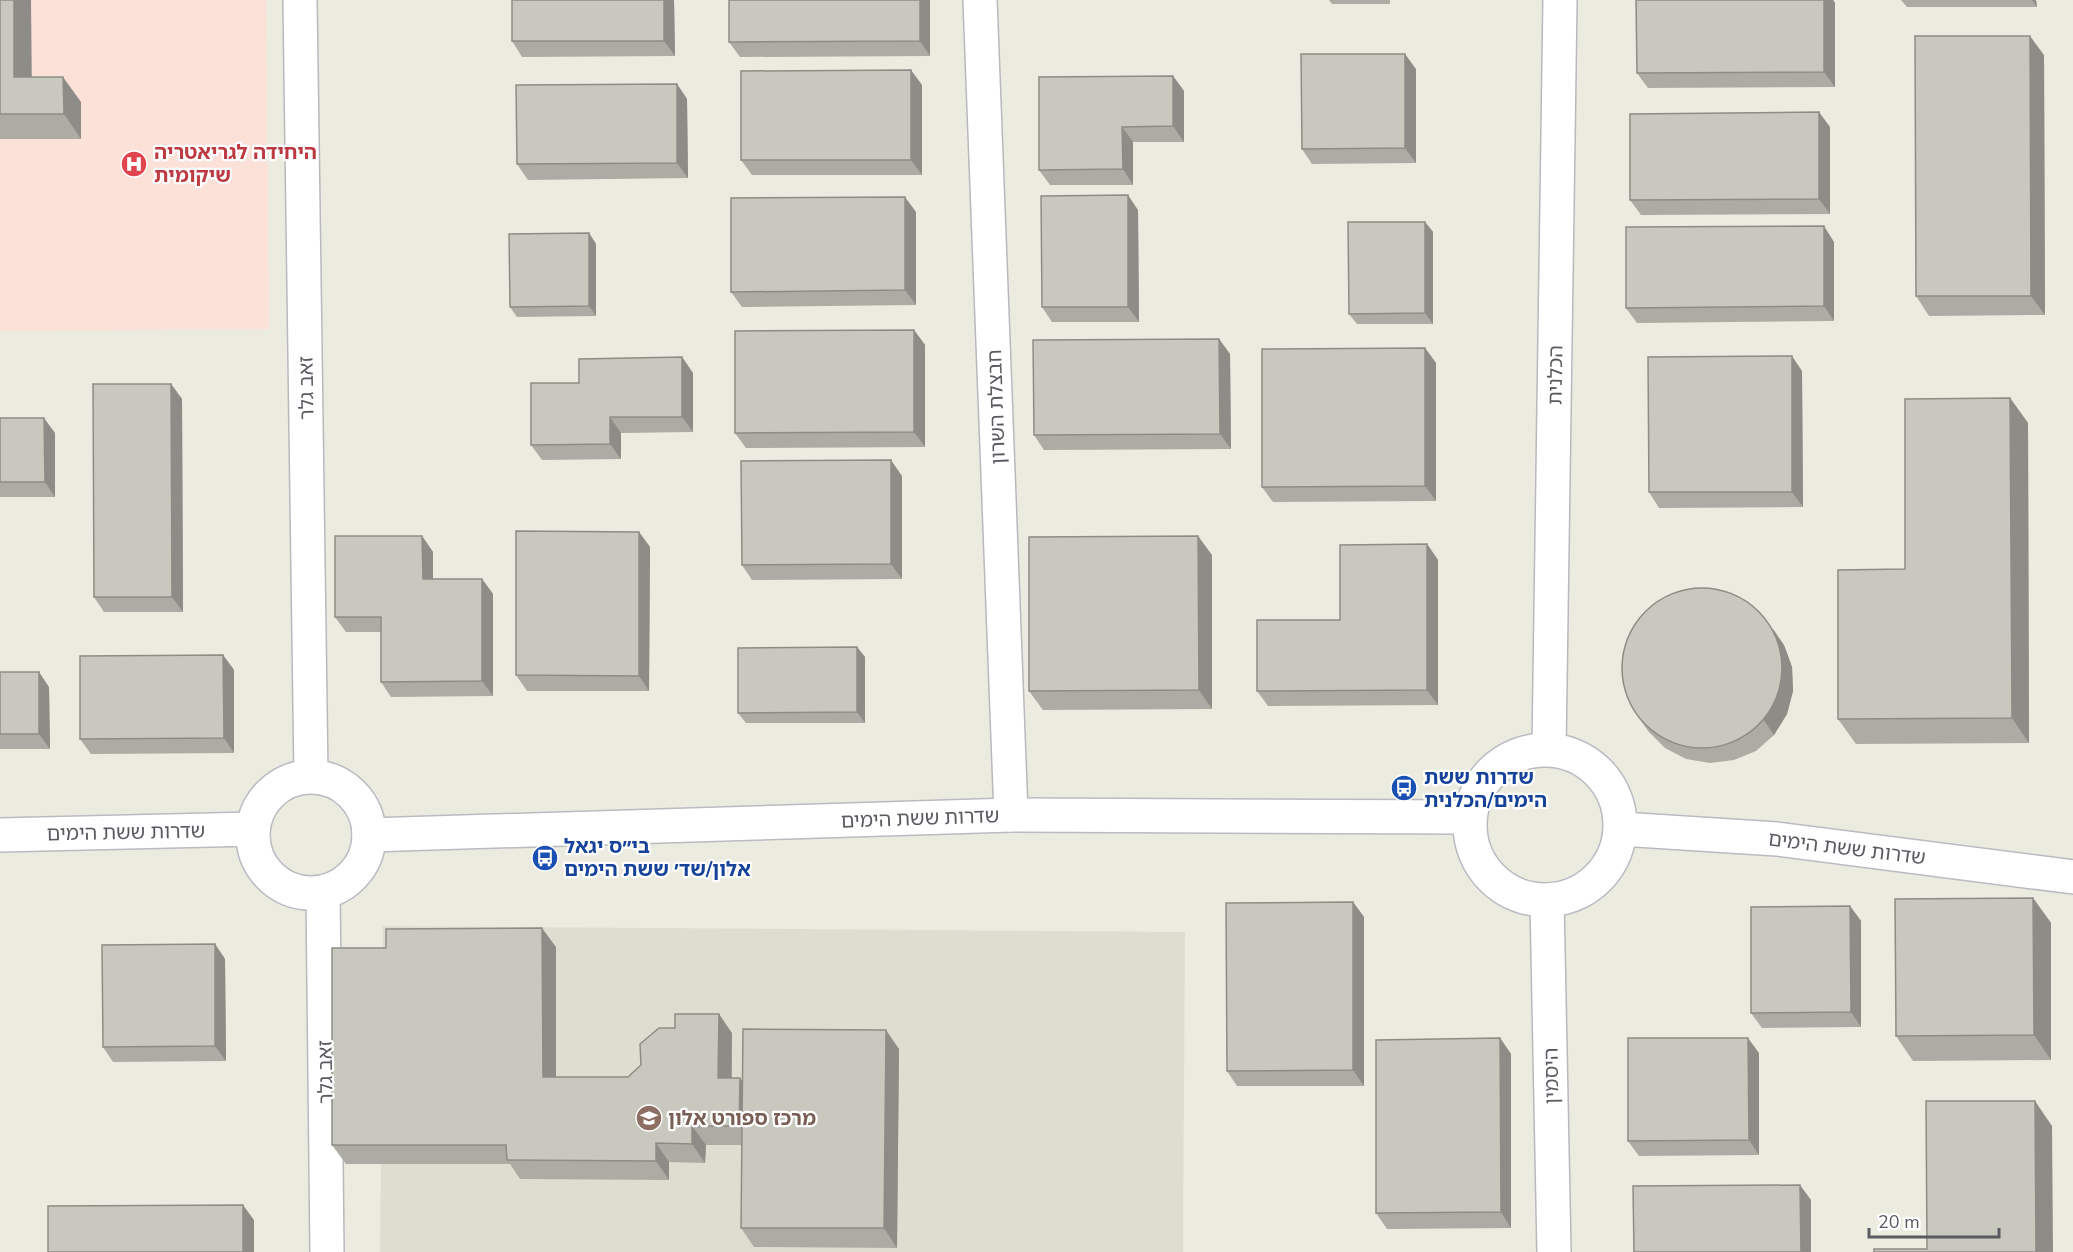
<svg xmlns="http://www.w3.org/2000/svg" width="2073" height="1252" font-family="'Nunito Sans','Noto Sans Hebrew',sans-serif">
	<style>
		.education { fill: #deded0 }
		.medical { fill: #fce1d9 }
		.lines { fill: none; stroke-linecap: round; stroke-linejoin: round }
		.street-casing { stroke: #b8b9bf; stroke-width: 36 }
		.secondary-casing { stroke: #b9bbc2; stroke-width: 36 }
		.street { stroke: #fff; stroke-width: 33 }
		.secondary { stroke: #fff; stroke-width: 33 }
		.wall { fill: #adaca4 }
		.shaded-wall { fill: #8d8c86 }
		.building { fill: #c9c8bf; stroke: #8d8c86; stroke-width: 1.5 }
		.labels { text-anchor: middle; stroke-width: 4.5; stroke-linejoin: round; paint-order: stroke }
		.health-label { font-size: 20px; font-weight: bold; fill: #be3a42; stroke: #fff; text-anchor: start }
		.street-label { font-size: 20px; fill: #595b61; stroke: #fff }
		.transit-label { font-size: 20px; font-weight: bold; fill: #164399; stroke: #fff; text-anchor: start }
		.education-label { font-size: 20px; font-weight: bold; fill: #785e54; stroke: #fff; text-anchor: start }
	</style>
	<rect width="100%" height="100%" fill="#ecebe0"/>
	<path class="education" d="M 383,926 L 1185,932 L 1183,1252 L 380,1252 Z"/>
	<path class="medical" d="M 0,0 L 266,0 L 269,329 L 0,331 Z"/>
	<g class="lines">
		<defs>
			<g id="street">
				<path d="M 300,0 L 311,776"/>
				<path d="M 980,0 L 1011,815"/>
				<path d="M 1549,749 L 1560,0"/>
				<path d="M 323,892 L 327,1252"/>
				<path d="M 1547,900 L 1554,1252"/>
			</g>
			<g id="secondary">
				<circle cx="1545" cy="825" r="75"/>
				<circle cx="311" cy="835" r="58"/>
				<path d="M 1621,829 L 1777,839 L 2073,877"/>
				<path d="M 0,835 L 253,829"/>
				<path d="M 369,835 L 1011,815 L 1470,817"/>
			</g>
		</defs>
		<use href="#street" class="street-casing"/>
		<use href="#secondary" class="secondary-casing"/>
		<use href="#street" class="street"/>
		<use href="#secondary" class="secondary"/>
	</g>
	<g class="wall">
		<path d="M 0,0 L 32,77 L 81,102 L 81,139 L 0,139 Z"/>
		<path d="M 674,0 L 675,56 L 522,57 L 512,41 Z"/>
		<path d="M 930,0 L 930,56 L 740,57 L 729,42 Z"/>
		<path d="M 1329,0 L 1390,0 L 1390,4 L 1332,4 Z"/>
		<path d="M 1636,0 L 1833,0 L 1835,3 L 1835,87 L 1648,88 L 1637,73 Z"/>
		<path d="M 1901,0 L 2036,0 L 2037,7 L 1907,7 Z"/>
		<path d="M 2044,55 L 2045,315 L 1929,316 L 1916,296 Z"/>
		<path d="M 1416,69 L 1416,163 L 1312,164 L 1302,149 Z"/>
		<path d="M 1173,76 L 1184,91 L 1184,142 L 1133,142 L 1133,185 L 1050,185 L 1039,170 Z"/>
		<path d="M 677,84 L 687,99 L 688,178 L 528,180 L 517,164 Z"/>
		<path d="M 922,85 L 922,175 L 752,175 L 741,160 Z"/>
		<path d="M 1830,127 L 1830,214 L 1641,215 L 1630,200 Z"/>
		<path d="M 1138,210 L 1139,322 L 1052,322 L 1042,307 Z"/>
		<path d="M 916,212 L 916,305 L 742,307 L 731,292 Z"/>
		<path d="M 1425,222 L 1433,232 L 1433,324 L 1357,324 L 1349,314 Z"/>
		<path d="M 589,233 L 596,244 L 596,316 L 517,317 L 510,307 Z"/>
		<path d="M 1834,242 L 1834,321 L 1637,323 L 1626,308 Z"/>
		<path d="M 914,330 L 925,345 L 925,447 L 746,448 L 735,433 Z"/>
		<path d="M 1219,339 L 1230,354 L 1231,449 L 1044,450 L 1034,435 Z"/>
		<path d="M 1425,348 L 1436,363 L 1436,501 L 1273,502 L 1262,487 Z"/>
		<path d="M 682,357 L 693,373 L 693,432 L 621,433 L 621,459 L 542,460 L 531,445 Z"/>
		<path d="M 1802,371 L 1803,507 L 1659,508 L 1649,492 Z"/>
		<path d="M 171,384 L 182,399 L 183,612 L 104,612 L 94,597 Z"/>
		<path d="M 2010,398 L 2028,423 L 2029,743 L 1856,744 L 1838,719 L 1905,569 Z"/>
		<path d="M 0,418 L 55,433 L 55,497 L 0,497 Z"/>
		<path d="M 902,476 L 902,579 L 752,580 L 742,565 Z"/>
		<path d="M 639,532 L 650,547 L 649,691 L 527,691 L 516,675 Z"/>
		<path d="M 422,536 L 433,552 L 433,579 L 482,579 L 493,594 L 493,696 L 391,697 L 381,682 L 381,632 L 346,632 L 335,617 Z"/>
		<path d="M 1427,544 L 1438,560 L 1438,705 L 1268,706 L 1257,691 Z"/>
		<path d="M 1212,555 L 1212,709 L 1043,710 L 1029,691 Z"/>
		<path d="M 1784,645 L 1792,667 L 1793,691 L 1787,714 L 1774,735 L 1756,751 L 1734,760 L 1710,763 L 1686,759 L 1665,748 L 1648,731 L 1637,715 Z"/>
		<path d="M 857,647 L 865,657 L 865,723 L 746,723 L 738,713 Z"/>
		<path d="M 223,655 L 234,670 L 234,753 L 91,754 L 80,739 Z"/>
		<path d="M 0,672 L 49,687 L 50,749 L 0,749 Z"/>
		<path d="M 2033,898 L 2051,923 L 2051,1060 L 1913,1061 L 1896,1036 Z"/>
		<path d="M 1353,902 L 1364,917 L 1364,1086 L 1237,1086 L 1227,1071 Z"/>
		<path d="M 1850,906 L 1861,921 L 1861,1027 L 1762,1028 L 1751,1013 Z"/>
		<path d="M 215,944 L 225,959 L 226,1061 L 113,1062 L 103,1047 Z"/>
		<path d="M 556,947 L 556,1077 L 628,1077 L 732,1033 L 732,1078 L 740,1078 L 742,1081 L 899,1049 L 897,1248 L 754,1247 L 741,1228 L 741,1145 L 706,1145 L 705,1163 L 669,1162 L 669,1180 L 520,1179 L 510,1164 L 346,1164 L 332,1145 Z"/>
		<path d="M 1500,1038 L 1511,1054 L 1511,1228 L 1387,1229 L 1376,1213 Z"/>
		<path d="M 1759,1053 L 1759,1155 L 1639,1156 L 1628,1141 Z"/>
	</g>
	<g class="shaded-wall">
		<path d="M 14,0 L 31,0 L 32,102 L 14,77 Z"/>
		<path d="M 664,0 L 674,0 L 675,56 L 664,41 Z"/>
		<path d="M 920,0 L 930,0 L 930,56 L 920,41 Z"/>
		<path d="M 1824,0 L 1833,0 L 1835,3 L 1835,87 L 1824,72 Z"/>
		<path d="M 2032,0 L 2036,0 L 2037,7 Z"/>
		<path d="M 2030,36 L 2044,55 L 2045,315 L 2031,296 Z"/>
		<path d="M 1405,54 L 1416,69 L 1416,163 L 1405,148 Z"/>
		<path d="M 911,70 L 922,85 L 922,175 L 911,160 Z"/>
		<path d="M 1173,76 L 1184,91 L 1184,142 L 1173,126 Z"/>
		<path d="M 63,77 L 81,102 L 81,139 L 64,114 Z"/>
		<path d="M 677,84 L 687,99 L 688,178 L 677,163 Z"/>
		<path d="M 1819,112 L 1830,127 L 1830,214 L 1819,199 Z"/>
		<path d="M 1122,127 L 1133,142 L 1133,185 L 1123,169 Z"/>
		<path d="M 1128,195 L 1138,210 L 1139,322 L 1128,307 Z"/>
		<path d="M 905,197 L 916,212 L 916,305 L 905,290 Z"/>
		<path d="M 1425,222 L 1433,232 L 1433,324 L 1425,313 Z"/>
		<path d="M 1824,226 L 1834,242 L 1834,321 L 1824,306 Z"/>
		<path d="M 589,233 L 596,244 L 596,316 L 589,306 Z"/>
		<path d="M 914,330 L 925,345 L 925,447 L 914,432 Z"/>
		<path d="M 1219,339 L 1230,354 L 1231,449 L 1220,434 Z"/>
		<path d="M 1425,348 L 1436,363 L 1436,501 L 1425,486 Z"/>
		<path d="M 1792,356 L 1802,371 L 1803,507 L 1792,492 Z"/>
		<path d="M 682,357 L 693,373 L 693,432 L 682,417 Z"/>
		<path d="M 171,384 L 182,399 L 183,612 L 172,597 Z"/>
		<path d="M 2010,398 L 2028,423 L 2029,743 L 2012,718 Z"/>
		<path d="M 610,417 L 621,433 L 621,459 L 610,444 Z"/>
		<path d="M 44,418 L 55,433 L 55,497 L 45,482 Z"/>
		<path d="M 891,460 L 902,476 L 902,579 L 891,564 Z"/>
		<path d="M 639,532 L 650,547 L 649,691 L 639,676 Z"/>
		<path d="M 422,536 L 433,552 L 433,594 L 423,579 Z"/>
		<path d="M 1198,536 L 1212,555 L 1212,709 L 1199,690 Z"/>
		<path d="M 1427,544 L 1438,560 L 1438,705 L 1427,690 Z"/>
		<path d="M 482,579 L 493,594 L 493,696 L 482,681 Z"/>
		<path d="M 1773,629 L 1784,645 L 1792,667 L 1793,691 L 1787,714 L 1774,735 L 1763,719 Z"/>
		<path d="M 857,647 L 865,657 L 865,723 L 857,712 Z"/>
		<path d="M 223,655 L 234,670 L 234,753 L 224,738 Z"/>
		<path d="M 39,672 L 49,687 L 50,749 L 39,734 Z"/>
		<path d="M 2033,898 L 2051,923 L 2051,1060 L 2034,1035 Z"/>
		<path d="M 1353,902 L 1364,917 L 1364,1086 L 1353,1070 Z"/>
		<path d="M 1850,906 L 1861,921 L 1861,1027 L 1851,1012 Z"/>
		<path d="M 542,928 L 556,947 L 556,1096 L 543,1077 Z"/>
		<path d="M 215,944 L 225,959 L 226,1061 L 215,1046 Z"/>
		<path d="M 719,1014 L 732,1033 L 731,1097 L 718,1078 Z"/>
		<path d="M 886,1030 L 899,1049 L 897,1248 L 884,1228 Z"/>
		<path d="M 1500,1038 L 1511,1054 L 1511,1228 L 1501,1212 Z"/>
		<path d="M 1748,1038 L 1759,1053 L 1759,1155 L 1749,1140 Z"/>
		<path d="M 740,1078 L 753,1097 L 753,1145 L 739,1126 Z"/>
		<path d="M 2035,1101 L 2052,1126 L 2053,1252 L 2036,1252 Z"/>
		<path d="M 692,1126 L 706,1145 L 705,1163 L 692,1144 Z"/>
		<path d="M 656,1143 L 669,1162 L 669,1180 L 656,1161 Z"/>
		<path d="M 1800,1185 L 1811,1200 L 1811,1252 L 1801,1252 Z"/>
		<path d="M 243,1205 L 254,1220 L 254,1252 L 243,1252 Z"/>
	</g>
	<g class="building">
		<path d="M 0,0 L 14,0 L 14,77 L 63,77 L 64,114 L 0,114 Z"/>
		<rect x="512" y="0" width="152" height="41"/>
		<path d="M 729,0 L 920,0 L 920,41 L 729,42 Z"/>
		<path d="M 1636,0 L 1824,0 L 1824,72 L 1637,73 Z"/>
		<path d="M 1915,36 L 2030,36 L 2031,296 L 1916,296 Z"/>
		<path d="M 1301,54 L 1405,54 L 1405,148 L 1302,149 Z"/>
		<path d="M 911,70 L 911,160 L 741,160 L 741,71 Z"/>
		<path d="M 1173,76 L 1173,126 L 1122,127 L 1123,169 L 1039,170 L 1039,77 Z"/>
		<path d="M 677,84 L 677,163 L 517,164 L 516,85 Z"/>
		<path d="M 1819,112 L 1819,199 L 1630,200 L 1630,114 Z"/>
		<path d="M 1128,195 L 1128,307 L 1042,307 L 1041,196 Z"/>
		<path d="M 905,197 L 905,290 L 731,292 L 731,198 Z"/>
		<path d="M 1348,222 L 1425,222 L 1425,313 L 1349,314 Z"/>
		<path d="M 1824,226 L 1824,306 L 1626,308 L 1626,227 Z"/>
		<path d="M 589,233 L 589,306 L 510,307 L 509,234 Z"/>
		<path d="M 914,330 L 914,432 L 735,433 L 735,331 Z"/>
		<path d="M 1219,339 L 1220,434 L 1034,435 L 1033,340 Z"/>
		<path d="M 1425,348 L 1425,486 L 1262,487 L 1262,349 Z"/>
		<path d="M 1792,356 L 1792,492 L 1649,492 L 1648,357 Z"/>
		<path d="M 682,357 L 682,417 L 610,417 L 610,444 L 531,445 L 531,383 L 579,383 L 579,359 Z"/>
		<path d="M 93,384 L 171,384 L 172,597 L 94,597 Z"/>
		<path d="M 2010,398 L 2012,718 L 1838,719 L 1838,570 L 1905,569 L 1905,399 Z"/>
		<path d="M 0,418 L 44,418 L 45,482 L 0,482 Z"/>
		<path d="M 891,460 L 891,564 L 742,565 L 741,461 Z"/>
		<path d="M 516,531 L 639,532 L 639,676 L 516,675 Z"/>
		<path d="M 335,536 L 422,536 L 423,579 L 482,579 L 482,681 L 381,682 L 381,617 L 335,617 Z"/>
		<path d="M 1198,536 L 1199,690 L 1029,691 L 1029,537 Z"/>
		<path d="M 1427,544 L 1427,690 L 1257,691 L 1257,620 L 1340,620 L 1340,545 Z"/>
		<circle cx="1702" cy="668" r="80"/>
		<path d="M 857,647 L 857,712 L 738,713 L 738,648 Z"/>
		<path d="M 223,655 L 224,738 L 80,739 L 80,656 Z"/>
		<rect x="0" y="672" width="39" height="62"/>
		<path d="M 2033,898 L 2034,1035 L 1896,1036 L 1895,899 Z"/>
		<path d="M 1353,902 L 1353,1070 L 1227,1071 L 1226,903 Z"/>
		<path d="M 1850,906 L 1851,1012 L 1751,1013 L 1751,907 Z"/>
		<path d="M 542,928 L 543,1077 L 628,1077 L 641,1065 L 640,1044 L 659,1028 L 675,1028 L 675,1014 L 719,1014 L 718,1078 L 740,1078 L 739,1126 L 692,1126 L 692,1144 L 656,1143 L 656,1161 L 507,1160 L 506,1145 L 332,1145 L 332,948 L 386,948 L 386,929 Z"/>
		<path d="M 215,944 L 215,1046 L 103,1047 L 102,945 Z"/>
		<path d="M 743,1029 L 886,1030 L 884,1228 L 741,1228 Z"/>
		<path d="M 1500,1038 L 1501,1212 L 1376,1213 L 1376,1040 Z"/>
		<path d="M 1628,1038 L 1748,1038 L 1749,1140 L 1628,1141 Z"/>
		<path d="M 1926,1101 L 2035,1101 L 2036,1252 L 1874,1252 L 1874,1249 L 1927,1249 Z"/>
		<path d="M 1800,1185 L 1801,1252 L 1634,1252 L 1633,1186 Z"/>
		<path d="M 243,1205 L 243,1252 L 48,1252 L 48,1206 Z"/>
	</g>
	<defs>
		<symbol id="hospital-disc" viewBox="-11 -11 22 22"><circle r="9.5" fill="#e0444e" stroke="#fff"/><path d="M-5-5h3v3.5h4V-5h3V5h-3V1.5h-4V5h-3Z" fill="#fff"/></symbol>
		<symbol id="bus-disc" viewBox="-11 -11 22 22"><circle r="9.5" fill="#1a4fb4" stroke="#fff"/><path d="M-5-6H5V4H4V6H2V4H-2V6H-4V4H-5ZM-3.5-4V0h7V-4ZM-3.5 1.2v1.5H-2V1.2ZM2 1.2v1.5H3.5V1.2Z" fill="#fff"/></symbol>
		<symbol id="school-disc" viewBox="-11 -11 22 22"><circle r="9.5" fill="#8d6e63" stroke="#fff"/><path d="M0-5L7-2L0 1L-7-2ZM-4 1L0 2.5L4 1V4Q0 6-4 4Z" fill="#fff"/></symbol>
	</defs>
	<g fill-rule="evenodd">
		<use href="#hospital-disc" x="119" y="149" width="30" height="30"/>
		<use href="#bus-disc" x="1389" y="773" width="30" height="30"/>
		<use href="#bus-disc" x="530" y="843" width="30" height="30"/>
		<use href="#school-disc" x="634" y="1103" width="30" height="30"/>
	</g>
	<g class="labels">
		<g class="health-label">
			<text x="154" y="159">היחידה לגריאטריה<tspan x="154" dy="23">שיקומית</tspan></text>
		</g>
		<g class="street-label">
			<text transform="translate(1555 375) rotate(-89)" y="7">הכלנית</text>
			<text transform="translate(306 388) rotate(-91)" y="7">זאב גלר</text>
			<text transform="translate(996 407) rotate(-92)" y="7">חבצלת השרון</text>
			<text transform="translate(920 818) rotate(-2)" y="7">שדרות ששת הימים</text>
			<text transform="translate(126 832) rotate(-1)" y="7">שדרות ששת הימים</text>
			<text transform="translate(1847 848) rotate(7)" y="7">שדרות ששת הימים</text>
			<text transform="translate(325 1072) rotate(-91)" y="7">זאב גלר</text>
			<text transform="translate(1551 1076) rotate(-91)" y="7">היסמין</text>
		</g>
		<g class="transit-label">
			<text x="1424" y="784">שדרות ששת<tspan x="1424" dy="23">הימים/הכלנית</tspan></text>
			<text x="564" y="853">בי״ס יגאל<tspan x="564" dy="23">אלון/שד׳ ששת הימים</tspan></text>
		</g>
		<g class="education-label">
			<text x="668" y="1125">מרכז ספורט אלון</text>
		</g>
	</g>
	<path d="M1869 1228v9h130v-9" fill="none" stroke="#595b61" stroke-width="3"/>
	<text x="1878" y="1228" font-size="18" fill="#595b61" stroke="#ffffff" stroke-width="4.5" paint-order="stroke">20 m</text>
</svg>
